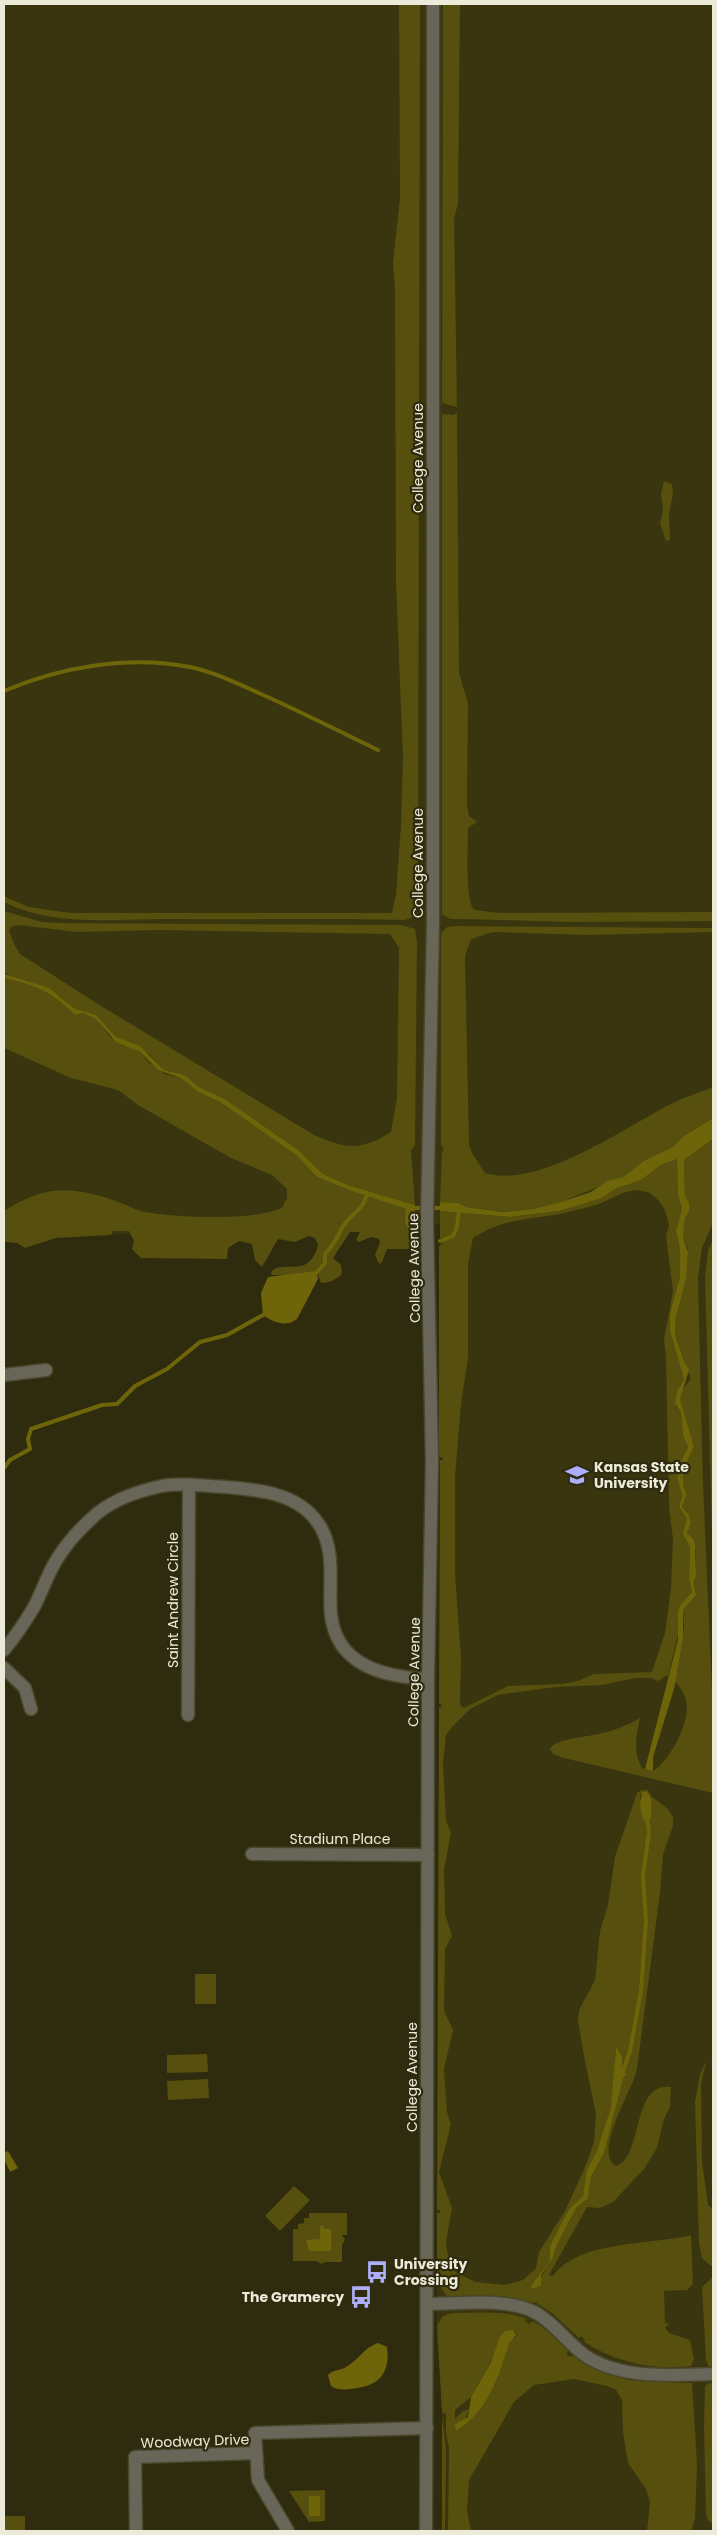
<svg xmlns="http://www.w3.org/2000/svg" width="717" height="2535" font-family="Poppins,sans-serif">
	<style>
		.built { fill: #39350e }
		.green { fill: #564f0e; fill-rule: evenodd }
		.water { fill: #6e650b }
		.lines { fill: none; stroke-linecap: round; stroke-linejoin: round }
		.stream { stroke: #6e650b; stroke-width: 4 }
		.minor-casing { stroke: #49462a; stroke-width: 15 }
		.tertiary-casing { stroke: #49462a; stroke-width: 15 }
		.minor { stroke: #676658; stroke-width: 12 }
		.tertiary { stroke: #676658; stroke-width: 12 }
		.labels { text-anchor: middle; stroke-width: 4.5; stroke-linejoin: round; paint-order: stroke }
		.street-label { font-size: 14px; fill: #ecebd9; stroke: #2f2b0e }
		.poi-label { font-size: 14px; font-weight: bold; fill: #ecebd9; stroke: #2f2b0e; text-anchor: start }
	</style>
	<rect width="100%" height="100%" fill="#2f2b0e"/>
	<path class="built" d="M 4,4 L 713,4 L 713,2531 L 442,2531 L 442,2402 L 437,2339 L 437,2283 L 442,1224 L 4,1238 Z"/>
	<g class="green">
		<path d="M 399,4 L 420,4 L 418,896 L 416,916 L 405,920 C 326,918 247,920 169,919 C 115,919 53,927 4,902 L 4,896 L 28,907 L 71,913 L 392,913 L 396,895 L 401,825 L 403,757 L 396,582 L 395,289 L 393,263 L 400,198 Z"/>
		<path d="M 443,4 L 460,4 L 458,204 L 454,218 L 457,407 L 442,403 Z"/>
		<path d="M 457,412 L 459,673 L 468,703 L 467,805 L 469,816 L 477,822 L 468,828 C 468,845 465,900 474,910 L 500,913 L 713,912 L 713,921 L 570,922 L 462,919 L 450,919 L 442,914 L 442,414 L 454,415 Z"/>
		<path d="M 664,481 L 672,484 L 673,494 L 669,514 L 670,540 L 666,541 L 660,523 L 663,510 L 661,493 Z"/>
		<path d="M 4,911 L 42,922 L 63,923 L 401,925 L 415,929 L 417,942 L 415,1145 L 411,1151 L 415,1205 L 348,1185 L 323,1174 L 298,1150 L 225,1099 L 199,1087 L 185,1075 L 164,1070 L 148,1053 L 116,1037 L 96,1015 L 74,1008 L 58,995 L 4,973 ZM 19,925 L 77,932 L 160,930 L 390,934 L 399,948 L 397,1098 L 391,1132 C 361,1151 346,1149 314,1135 L 98,1004 L 20,954 L 14,944 L 9,930 L 13,926 Z"/>
		<path d="M 457,926 L 713,928 L 713,932 L 587,935 L 493,932 L 471,939 L 465,956 L 469,1144 L 472,1153 L 485,1173 C 540,1189 623,1128 671,1104 C 684,1097 699,1093 713,1087 L 713,1118 L 684,1136 L 673,1147 L 645,1160 L 623,1177 L 561,1202 L 533,1209 L 503,1212 L 466,1207 L 458,1203 L 440,1202 L 442,1151 L 444,1151 L 441,1144 L 441,933 L 447,927 Z"/>
		<path d="M 4,978 C 38,986 49,991 75,1015 L 83,1013 L 97,1019 L 110,1037 L 140,1052 L 149,1063 L 165,1074 L 181,1078 L 198,1092 L 220,1102 L 296,1155 L 317,1177 L 349,1190 L 415,1212 L 416,1236 L 411,1233 L 416,1249 L 387,1249 L 382,1262 L 379,1264 L 375,1255 L 380,1242 L 379,1239 L 371,1237 L 359,1242 L 356,1240 L 360,1232 L 350,1232 L 333,1258 L 341,1265 L 342,1274 C 335,1280 330,1283 321,1283 L 317,1272 L 314,1271 L 287,1275 L 272,1275 L 271,1272 C 284,1258 308,1281 318,1245 L 315,1238 L 309,1236 L 295,1242 L 278,1239 L 262,1267 L 255,1260 L 252,1244 L 239,1241 L 228,1248 L 227,1259 L 141,1258 L 132,1249 L 134,1241 L 129,1231 L 113,1231 L 111,1235 L 56,1238 L 25,1248 L 17,1243 L 4,1242 L 4,1211 C 43,1186 69,1185 113,1200 C 122,1203 132,1208 141,1211 C 172,1218 253,1221 282,1208 L 287,1198 L 287,1189 L 272,1175 L 229,1157 L 138,1105 L 118,1090 L 71,1078 L 4,1048 Z"/>
		<path d="M 713,1139 L 713,1223 L 702,1248 L 698,1279 L 703,1484 L 713,1715 L 713,1793 L 564,1758 L 553,1754 L 550,1749 C 555,1738 590,1737 602,1733 C 616,1730 628,1725 640,1718 C 636,1736 633,1752 642,1768 L 653,1771 C 670,1760 691,1722 686,1701 C 685,1695 680,1688 677,1683 L 674,1684 L 684,1627 L 683,1610 L 696,1592 C 691,1570 704,1552 687,1533 L 691,1523 L 689,1515 L 682,1507 L 687,1494 L 682,1479 L 685,1464 L 694,1446 L 680,1399 L 681,1391 L 691,1379 L 675,1337 L 676,1317 L 686,1279 L 688,1249 L 683,1238 L 685,1218 L 689,1210 L 688,1203 L 685,1197 L 684,1160 Z"/>
		<path d="M 677,1159 L 678,1195 L 682,1208 L 676,1231 L 680,1250 L 680,1276 L 670,1314 L 670,1331 L 684,1379 L 679,1387 L 676,1406 L 681,1413 L 683,1436 L 688,1447 L 681,1461 L 677,1478 L 682,1495 L 679,1507 L 687,1518 C 686,1533 681,1533 690,1546 L 689,1580 L 692,1592 L 680,1605 L 678,1611 L 679,1631 L 668,1677 L 667,1675 L 658,1681 L 651,1678 L 635,1678 L 602,1685 L 556,1687 L 498,1695 L 470,1709 L 453,1726 L 446,1735 L 443,1764 L 446,1820 L 451,1833 L 444,1869 L 445,1914 L 452,1936 L 445,1949 L 444,2011 L 453,2030 L 444,2069 L 447,2112 L 451,2124 L 439,2172 L 452,2208 L 446,2242 L 447,2252 L 456,2273 L 476,2282 L 505,2285 L 523,2280 L 531,2273 L 536,2268 L 539,2252 L 565,2211 L 586,2165 L 594,2141 L 596,2114 L 584,2056 L 578,2021 L 579,2010 L 595,1980 L 600,1931 L 608,1905 L 615,1857 L 637,1793 L 642,1790 L 648,1790 L 652,1797 L 668,1809 L 673,1817 L 673,1826 L 663,1854 L 660,1892 L 637,2069 C 633,2091 592,2151 616,2166 C 644,2156 631,2081 671,2087 L 670,2107 L 664,2119 L 657,2148 L 644,2169 L 613,2202 L 600,2208 L 587,2207 L 549,2275 L 553,2276 C 578,2240 653,2245 691,2235 L 693,2284 L 687,2290 L 664,2291 L 665,2323 L 669,2324 L 665,2328 L 669,2333 L 690,2340 L 694,2359 L 691,2366 C 654,2371 615,2362 584,2342 L 585,2340 L 581,2336 L 579,2338 L 552,2313 L 535,2302 L 534,2303 L 506,2297 L 447,2296 L 437,2283 L 437,2213 L 440,2213 L 440,2210 L 437,2210 L 439,1707 L 442,1707 L 441,1704 L 439,1703 L 440,1460 L 443,1460 L 443,1458 L 439,1457 L 439,1247 L 443,1240 L 451,1239 L 440,1238 L 440,1211 L 509,1217 L 560,1211 L 602,1198 L 615,1189 L 641,1180 L 661,1165 ZM 638,1190 L 650,1193 L 660,1202 L 665,1210 L 669,1225 L 666,1236 L 673,1291 L 664,1340 L 666,1357 L 669,1506 L 673,1540 L 671,1588 L 665,1633 L 652,1672 L 594,1674 L 578,1681 L 561,1684 L 508,1686 L 464,1708 L 460,1705 L 461,1658 L 455,1574 L 455,1476 L 461,1405 L 468,1357 L 468,1264 L 473,1238 C 507,1216 531,1221 569,1212 C 580,1209 595,1206 606,1201 C 618,1195 625,1191 638,1190 ZM 642,1792 L 651,1798 L 651,1818 L 640,1797 ZM 615,2049 L 623,2061 L 623,2072 L 627,2073 L 623,2079 L 604,2153 L 591,2177 L 588,2198 L 576,2208 L 555,2249 L 553,2258 L 534,2288 L 530,2287 L 549,2262 L 549,2252 L 569,2209 L 583,2196 L 590,2165 L 598,2151 L 611,2107 L 615,2072 Z"/>
		<path d="M 713,1239 L 713,1571 L 705,1277 L 708,1251 Z"/>
		<rect x="195" y="1974" width="21" height="30"/>
		<path d="M 713,2047 L 706,2062 L 701,2084 L 702,2162 L 708,2205 L 713,2209 L 713,2265 L 711,2266 L 702,2258 L 699,2243 L 695,2102 L 700,2074 Z"/>
		<path d="M 207,2054 L 208,2072 L 167,2073 L 167,2055 Z"/>
		<path d="M 208,2079 L 209,2098 L 168,2100 L 167,2081 Z"/>
		<path d="M 294,2186 L 310,2200 L 280,2231 L 265,2216 Z"/>
		<path d="M 309,2213 L 347,2213 L 347,2235 L 342,2235 L 345,2240 L 342,2245 L 342,2262 L 325,2262 L 321,2264 L 317,2261 L 293,2261 L 293,2229 L 298,2229 L 298,2224 L 304,2223 L 304,2218 L 309,2218 Z"/>
		<path d="M 713,2277 L 713,2367 L 709,2367 L 706,2360 L 702,2287 Z"/>
		<path d="M 452,2313 C 472,2313 509,2310 527,2319 L 525,2322 L 530,2324 L 532,2321 C 547,2328 557,2340 569,2351 L 566,2354 L 570,2357 L 573,2355 L 592,2367 L 629,2380 L 692,2383 L 697,2464 L 695,2518 L 691,2531 L 647,2531 L 650,2502 L 646,2489 L 628,2463 L 623,2432 L 622,2400 L 616,2390 L 607,2386 L 574,2379 L 534,2385 L 514,2402 L 469,2480 L 467,2511 L 471,2531 L 448,2531 L 449,2448 L 446,2432 L 446,2414 L 442,2412 L 437,2326 L 443,2316 ZM 515,2331 L 518,2337 L 513,2338 L 509,2344 C 499,2377 487,2413 456,2431 L 454,2425 L 465,2420 L 469,2409 L 462,2412 L 455,2419 L 455,2410 L 471,2397 L 493,2357 Z"/>
		<path d="M 713,2383 L 713,2524 L 708,2520 L 706,2513 L 704,2426 L 705,2387 L 707,2384 Z"/>
		<path d="M 442,2417 L 446,2449 L 445,2531 L 442,2531 Z"/>
		<path d="M 325,2490 L 325,2521 L 309,2522 L 289,2491 Z"/>
		<rect x="4" y="2516" width="21" height="15"/>
	</g>
	<g class="water">
		<path d="M 4,974 L 49,988 L 74,1008 L 96,1015 L 116,1037 L 140,1046 L 164,1070 L 185,1075 L 199,1087 L 225,1099 L 298,1150 L 323,1174 L 348,1185 L 415,1205 L 415,1212 L 349,1190 L 317,1177 L 296,1155 L 220,1102 L 198,1092 L 181,1078 L 158,1070 L 140,1052 L 116,1042 L 96,1019 L 83,1013 L 75,1015 C 50,991 37,986 4,978 Z"/>
		<path d="M 713,1118 L 713,1139 L 684,1160 L 685,1197 L 689,1203 L 689,1211 L 685,1218 L 683,1238 L 688,1252 L 686,1279 L 676,1317 L 675,1336 L 684,1361 L 689,1370 L 680,1399 L 694,1446 C 687,1464 677,1474 687,1494 L 682,1507 L 689,1515 L 691,1523 L 687,1533 L 693,1539 L 695,1544 L 696,1576 L 694,1582 L 696,1595 L 683,1610 L 683,1637 L 674,1689 L 653,1757 L 653,1771 L 645,1769 L 678,1640 L 678,1611 L 680,1605 L 692,1592 L 689,1580 L 690,1547 L 683,1534 L 687,1518 L 679,1507 L 682,1495 L 677,1478 L 681,1461 L 688,1447 L 683,1436 L 681,1413 L 675,1403 L 677,1391 L 684,1379 L 670,1331 L 670,1314 L 680,1276 L 680,1250 L 676,1231 L 682,1208 L 678,1195 L 677,1159 L 661,1165 L 641,1180 L 615,1189 L 602,1198 L 560,1211 L 509,1217 L 440,1211 L 440,1202 L 458,1203 L 466,1207 L 503,1212 L 533,1209 L 561,1202 L 591,1192 L 607,1181 L 623,1177 L 645,1160 L 673,1147 L 684,1136 Z"/>
		<path d="M 314,1271 L 317,1272 L 318,1279 L 297,1319 C 286,1328 273,1322 263,1315 L 261,1293 L 268,1277 Z"/>
		<path d="M 642,1792 L 647,1792 L 651,1798 L 651,1818 L 647,1822 L 643,1819 L 640,1806 Z"/>
		<path d="M 616,2047 L 622,2056 L 623,2072 L 627,2073 L 623,2079 L 604,2153 L 591,2177 L 588,2198 L 576,2208 L 555,2249 L 553,2258 L 541,2275 L 541,2285 L 534,2289 L 530,2287 L 549,2262 L 550,2246 L 569,2209 L 583,2196 L 587,2170 L 597,2151 L 611,2107 Z"/>
		<path d="M 8,2151 L 18,2168 L 10,2172 L 4,2159 L 4,2153 Z"/>
		<path d="M 320,2226 L 324,2226 L 324,2229 L 331,2229 L 331,2251 L 309,2251 L 306,2240 L 320,2239 Z"/>
		<path d="M 513,2330 L 518,2338 L 515,2336 L 509,2344 C 499,2377 487,2413 456,2431 L 454,2425 L 468,2417 L 471,2397 L 491,2362 L 500,2337 L 505,2331 Z"/>
		<path d="M 378,2343 L 387,2347 C 391,2376 376,2387 350,2389 C 343,2390 337,2390 331,2386 L 328,2375 C 334,2369 340,2371 346,2367 C 359,2360 364,2347 378,2343 Z"/>
		<rect x="309" y="2496" width="11" height="20"/>
	</g>
	<g class="lines">
		<g class="stream">
			<path d="M 4,691 C 60,667 129,655 190,667 C 214,672 239,684 261,694 C 301,712 339,731 378,750"/>
			<path d="M 408,1207 L 407,1222 L 415,1239"/>
			<path d="M 410,1208 L 443,1208"/>
			<path d="M 440,1241 L 453,1236 L 457,1227 L 459,1209"/>
			<path d="M 317,1272 L 325,1263 L 325,1254 C 337,1242 338,1232 347,1221 C 358,1208 360,1213 368,1193"/>
			<path d="M 4,1468 L 10,1460 L 30,1449 L 28,1439 L 31,1429 L 102,1405 L 117,1404 L 135,1386 L 167,1369 L 200,1342 L 227,1335 L 263,1315"/>
			<path d="M 622,2074 L 630,2051 L 641,1991 L 646,1921 L 643,1876 L 649,1832 L 647,1817"/>
		</g>
		<defs>
			<g id="minor">
				<path d="M 4,1375 L 46,1370"/>
				<path d="M 4,1650 C 15,1637 25,1622 34,1607 C 43,1590 48,1572 59,1556 C 68,1542 79,1530 91,1519 C 109,1501 138,1491 162,1486 C 178,1483 195,1485 211,1486 C 247,1489 295,1489 318,1523 C 337,1550 328,1585 331,1615 C 337,1667 386,1677 428,1679"/>
				<path d="M 4,1668 L 25,1688 L 31,1709"/>
				<path d="M 188,1715 L 189,1485"/>
				<path d="M 252,1854 L 428,1855"/>
				<path d="M 427,2304 C 459,2304 500,2298 530,2310 C 551,2319 565,2340 583,2354 C 619,2380 671,2375 713,2374"/>
				<path d="M 136,2531 L 135,2457 L 256,2453"/>
				<path d="M 288,2531 L 258,2480 L 255,2433 L 427,2428"/>
			</g>
			<path id="tertiary" d="M 426,2531 L 428,1679 L 432,1460 L 427,1220 L 433,922 L 433,4"/>
		</defs>
		<use href="#minor" class="minor-casing"/>
		<use href="#tertiary" class="tertiary-casing"/>
		<use href="#minor" class="minor"/>
		<use href="#tertiary" class="tertiary"/>
	</g>
	<defs>
		<symbol id="university-bare" viewBox="-9 -9 18 18"><path d="M0-5L7-2L0 1L-7-2ZM-4 1L0 2.5L4 1V4Q0 6-4 4Z" fill="#adaffb" stroke="#2f2b0e" stroke-width="2.5" paint-order="stroke"/></symbol>
		<symbol id="bus-bare" viewBox="-9 -9 18 18"><path d="M-5-6H5V4H4V6H2V4H-2V6H-4V4H-5ZM-3.5-4V0h7V-4ZM-3.5 1.2v1.5H-2V1.2ZM2 1.2v1.5H3.5V1.2Z" fill="#adaffb" stroke="#2f2b0e" stroke-width="2.5" paint-order="stroke"/></symbol>
	</defs>
	<g fill-rule="evenodd">
		<use href="#university-bare" x="561" y="1459" width="32" height="32"/>
		<use href="#bus-bare" x="361" y="2256" width="32" height="32"/>
		<use href="#bus-bare" x="345" y="2281" width="32" height="32"/>
	</g>
	<g class="labels">
		<g class="street-label">
			<text transform="translate(418 458) rotate(-90)" y="5">College Avenue</text>
			<text transform="translate(418 863) rotate(-90)" y="5">College Avenue</text>
			<text transform="translate(414 1268) rotate(-91)" y="5">College Avenue</text>
			<text transform="translate(173 1600) rotate(-90)" y="5">Saint Andrew Circle</text>
			<text transform="translate(414 1672) rotate(-89)" y="5">College Avenue</text>
			<text x="340" y="1844">Stadium Place</text>
			<text transform="translate(412 2077) rotate(-90)" y="5">College Avenue</text>
			<text transform="translate(195 2441) rotate(-2)" y="5">Woodway Drive</text>
		</g>
		<g class="poi-label">
			<text x="594" y="1472">Kansas State<tspan x="594" dy="16">University</tspan></text>
			<text x="394" y="2269">University<tspan x="394" dy="16">Crossing</tspan></text>
			<text x="344" y="2302" text-anchor="end">The Gramercy</text>
		</g>
	</g>
	<rect width="717" height="2535" fill="none" stroke="#ecebd9" stroke-width="10"/>
</svg>
